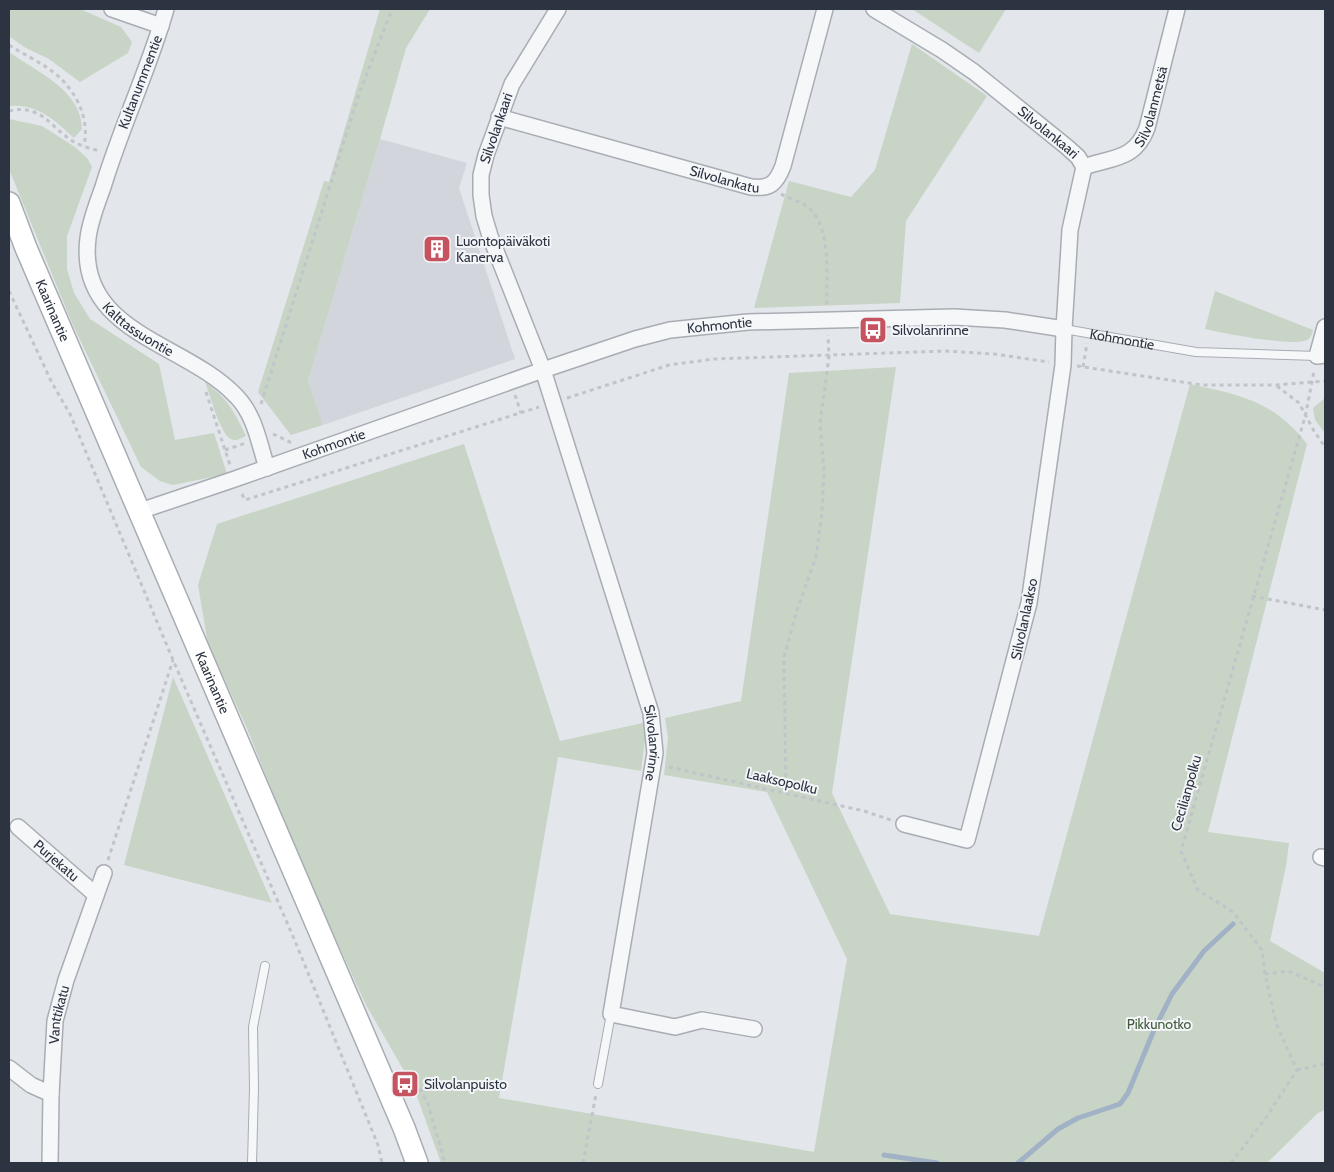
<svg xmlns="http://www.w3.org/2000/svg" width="1334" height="1172" font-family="Cabin,sans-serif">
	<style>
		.built { fill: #d2d5dc }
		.green { fill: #c8d4c5 }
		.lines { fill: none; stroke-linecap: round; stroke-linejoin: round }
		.stream { stroke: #a1b2c7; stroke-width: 5 }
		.service-casing { stroke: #a8adb4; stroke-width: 10 }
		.minor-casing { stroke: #a8adb4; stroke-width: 18 }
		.secondary-casing { stroke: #a8adb4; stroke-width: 24 }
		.path { stroke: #c1c4c9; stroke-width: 3; stroke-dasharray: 4 4; stroke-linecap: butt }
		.service { stroke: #f6f7f9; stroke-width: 8 }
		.minor { stroke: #f6f7f9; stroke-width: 15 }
		.secondary { stroke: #fff; stroke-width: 21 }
		.labels { text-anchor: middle; stroke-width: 4; stroke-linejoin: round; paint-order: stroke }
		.street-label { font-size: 14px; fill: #2c3341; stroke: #f3f5f8 }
		.poi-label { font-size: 14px; fill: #2c3341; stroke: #f3f5f8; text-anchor: start }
		.park-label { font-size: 14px; fill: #405c3b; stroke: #f3f5f8 }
	</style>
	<rect width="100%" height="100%" fill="#e3e6ea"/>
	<path class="built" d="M 380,139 L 467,163 L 459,188 L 515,359 L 323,425 L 308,381 Z"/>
	<g class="green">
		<path d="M 9,9 L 80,9 L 121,27 L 132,42 L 128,53 L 80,82 L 49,59 L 24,47 L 9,36 Z"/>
		<path d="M 380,9 L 430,9 L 406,48 L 380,139 L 308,381 L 323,425 L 291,435 L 258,392 L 324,181 L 329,182 Z"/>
		<path d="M 912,9 L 1006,9 L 979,53 Z"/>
		<path d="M 912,44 L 987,96 L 906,221 L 900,303 L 754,308 L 789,181 L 851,197 L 875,170 Z"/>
		<path d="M 9,52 C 35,71 82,90 82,129 L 74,138 C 55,120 37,103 9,106 Z"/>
		<path d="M 9,119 L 42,126 L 75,147 L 87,158 L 92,167 L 67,236 L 67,269 L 74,293 L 90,319 L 159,364 L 175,440 L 214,433 L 227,474 L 173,485 L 160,481 L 141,467 L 72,323 L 9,169 Z"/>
		<path d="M 1215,291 L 1313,330 C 1312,334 1311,338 1307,340 C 1293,347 1222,333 1205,329 Z"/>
		<path d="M 896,367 L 832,793 L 890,914 L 1039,936 L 1190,384 C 1240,395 1274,401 1307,444 L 1208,832 L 1289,843 L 1286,866 L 1270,941 L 1325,973 L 1325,1110 L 1318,1113 L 1267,1163 L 441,1163 L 414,1088 L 366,1005 L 302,865 L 246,726 L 208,644 L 198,585 L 217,524 L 464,444 L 560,741 L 643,723 L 645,739 L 641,771 L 558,757 L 499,1098 L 814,1152 L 847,959 L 767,792 L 664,775 L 668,738 L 665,718 L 741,701 L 789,373 Z"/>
		<path d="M 205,382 C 228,399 234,411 246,436 C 241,438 236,442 231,439 C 220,434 210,394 205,382 Z"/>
		<path d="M 1325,398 L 1325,433 L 1315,420 L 1313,408 Z"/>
		<path d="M 173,677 L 272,903 L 124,865 Z"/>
	</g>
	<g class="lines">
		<g class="stream">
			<path d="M 884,1155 L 937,1163"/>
			<path d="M 1018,1163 L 1058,1129 L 1078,1118 L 1120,1104 L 1128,1093 L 1154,1030 L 1172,994 L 1204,951 L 1233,924"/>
		</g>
		<defs>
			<g id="service">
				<path id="s1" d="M 1064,329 L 1196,352 L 1317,356"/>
				<path d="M 598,1084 L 611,1014"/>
				<path d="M 252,1163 L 254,1088 L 253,1027 L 265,966"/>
			</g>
			<g id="minor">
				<path d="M 112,9 L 161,26"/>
				<path id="s2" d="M 166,9 C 149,69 121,127 103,187 C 97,204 90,221 88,238 C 76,333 185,342 236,396 C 255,415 259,443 267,468"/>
				<path id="s3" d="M 558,9 L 512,84 L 486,155 L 481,175 L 481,195 L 484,216 L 490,236 L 543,370 L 651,713 L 655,753 L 611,1014 L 675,1027 L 702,1020 L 754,1029"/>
				<path id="s4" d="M 874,9 L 942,50 L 974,72 L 1067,147 L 1078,157 L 1084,167 L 1070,230 L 1064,329 L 1063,365 L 1029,603 L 967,840 L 904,824"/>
				<path id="s5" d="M 499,117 L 751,187 C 770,189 776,184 783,166 L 825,9"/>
				<path id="s6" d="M 1084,167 C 1113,157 1135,160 1147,128 L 1177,9"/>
				<path d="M 1325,327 L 1317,356 L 1325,355"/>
				<path id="s7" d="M 140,511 L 235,479 L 543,370 L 635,339 L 670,330 L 748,322 L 954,317 L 1005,320 L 1064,329"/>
				<path id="s8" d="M 18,827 L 96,895"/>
				<path d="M 1321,857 L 1325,858"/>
				<path d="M 9,1068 L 31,1085 L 51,1094"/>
				<path id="s9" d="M 50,1163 L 51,1094 L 55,1021 L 66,980 L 104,873"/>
			</g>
			<g id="secondary">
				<path id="s10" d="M 9,203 L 26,248 L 404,1128 L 417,1163"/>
			</g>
		</defs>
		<use href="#service" class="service-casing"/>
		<use href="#minor" class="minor-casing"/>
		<use href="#secondary" class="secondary-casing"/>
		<g class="path">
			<path d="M 9,45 C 39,64 62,70 79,104 C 85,118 87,131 84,146"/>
			<path d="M 9,111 C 41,103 51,128 74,142 C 81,146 92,149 100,151"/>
			<path d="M 781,194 C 790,199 802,202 809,208 C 832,228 826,278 827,306"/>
			<path d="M 9,291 L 52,383 L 70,414 L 173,660 L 295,941 L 378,1145 L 382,1163"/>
			<path d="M 1077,366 L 1202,385 L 1276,385 L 1325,381"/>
			<path d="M 1083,367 L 1087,343"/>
			<path d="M 1277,386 L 1299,403 L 1314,431 L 1325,447"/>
			<path d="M 206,392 L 230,465"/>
			<path d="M 515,395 L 521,413"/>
			<path d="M 567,398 L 669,365 L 714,359 L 945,351 L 994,354 L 1049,362"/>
			<path d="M 261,404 L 359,94 L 392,9"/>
			<path d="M 273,434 L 292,443"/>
			<path d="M 225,450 L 246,443"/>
			<path d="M 242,494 L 245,500 L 539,407"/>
			<path d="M 1252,596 L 1325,610"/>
			<path d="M 669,767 L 864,811 L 891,820"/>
			<path d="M 786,793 L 784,657 L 797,610 L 816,557 L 822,513 L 824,471 L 820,424 L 829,356 L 828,335"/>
			<path d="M 108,860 L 173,660"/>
			<path d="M 1265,974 L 1288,971 L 1325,987"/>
			<path d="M 1297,1070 L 1325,1064"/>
			<path d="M 406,1084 L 418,1085 L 428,1104 L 445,1163"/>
			<path d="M 583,1163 L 596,1094"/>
			<path d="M 1231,1163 L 1265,1119 L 1297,1070 L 1276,1023 L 1265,974 L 1262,950 L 1233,912 L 1198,890 L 1181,851 L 1306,413 L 1314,371"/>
		</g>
		<use href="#service" class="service"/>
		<use href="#minor" class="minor"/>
		<use href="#secondary" class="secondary"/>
	</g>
	<defs>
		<symbol id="building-square" viewBox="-11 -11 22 22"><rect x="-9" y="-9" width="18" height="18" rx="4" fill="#c55360" stroke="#f3f5f8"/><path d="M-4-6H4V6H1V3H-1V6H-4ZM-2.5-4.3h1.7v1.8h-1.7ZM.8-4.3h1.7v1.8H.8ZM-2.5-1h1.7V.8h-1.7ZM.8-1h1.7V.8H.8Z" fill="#fff"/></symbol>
		<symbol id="bus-square" viewBox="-11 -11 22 22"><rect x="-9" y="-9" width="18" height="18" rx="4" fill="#c55360" stroke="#f3f5f8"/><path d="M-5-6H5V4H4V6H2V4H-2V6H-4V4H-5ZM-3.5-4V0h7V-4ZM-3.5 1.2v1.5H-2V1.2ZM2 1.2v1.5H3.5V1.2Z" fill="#fff"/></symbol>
	</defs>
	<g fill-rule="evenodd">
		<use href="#building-square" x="421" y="233" width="32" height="32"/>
		<use href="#bus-square" x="857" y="314" width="32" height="32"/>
		<use href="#bus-square" x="389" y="1068" width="32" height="32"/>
	</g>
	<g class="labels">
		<g class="street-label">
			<text transform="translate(140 82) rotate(-69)" y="5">Kultanummentie</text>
			<text dy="5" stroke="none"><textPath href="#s6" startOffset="100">Silvolanmetsä</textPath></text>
			<text transform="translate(496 128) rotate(-71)" y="5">Silvolankaari</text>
			<text dy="5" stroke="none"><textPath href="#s4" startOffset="214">Silvolankaari</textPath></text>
			<text dy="5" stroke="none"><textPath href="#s5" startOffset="234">Silvolankatu</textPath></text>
			<text dy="5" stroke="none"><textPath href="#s10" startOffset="116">Kaarinantie</textPath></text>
			<text dy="5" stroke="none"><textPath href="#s7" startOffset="610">Kohmontie</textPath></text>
			<text dy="5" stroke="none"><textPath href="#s2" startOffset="354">Kalttassuontie</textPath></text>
			<text dy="5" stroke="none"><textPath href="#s1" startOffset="59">Kohmontie</textPath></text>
			<text dy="5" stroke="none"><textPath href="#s7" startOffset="205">Kohmontie</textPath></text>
			<text transform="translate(1024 619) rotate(-78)" y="5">Silvolanlaakso</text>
			<text dy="5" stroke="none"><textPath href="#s10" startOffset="521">Kaarinantie</textPath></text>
			<text dy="5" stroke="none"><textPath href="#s3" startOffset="780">Silvolanrinne</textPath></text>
			<text transform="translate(782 781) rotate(13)" y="5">Laaksopolku</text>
			<text transform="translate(1186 793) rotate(-74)" y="5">Cecilianpolku</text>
			<text dy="5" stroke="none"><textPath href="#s8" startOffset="51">Purjekatu</textPath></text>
			<text dy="5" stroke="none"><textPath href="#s9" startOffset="149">Vanttikatu</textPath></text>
		</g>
		<g class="poi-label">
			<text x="456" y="246">Luontopäiväkoti<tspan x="456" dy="16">Kanerva</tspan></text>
			<text x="892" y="335">Silvolanrinne</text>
			<text x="424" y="1089">Silvolanpuisto</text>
		</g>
		<g class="park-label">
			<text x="1159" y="1029">Pikkunotko</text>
		</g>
	</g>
	<rect width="1334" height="1172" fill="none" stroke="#2c3341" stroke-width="20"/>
</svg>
